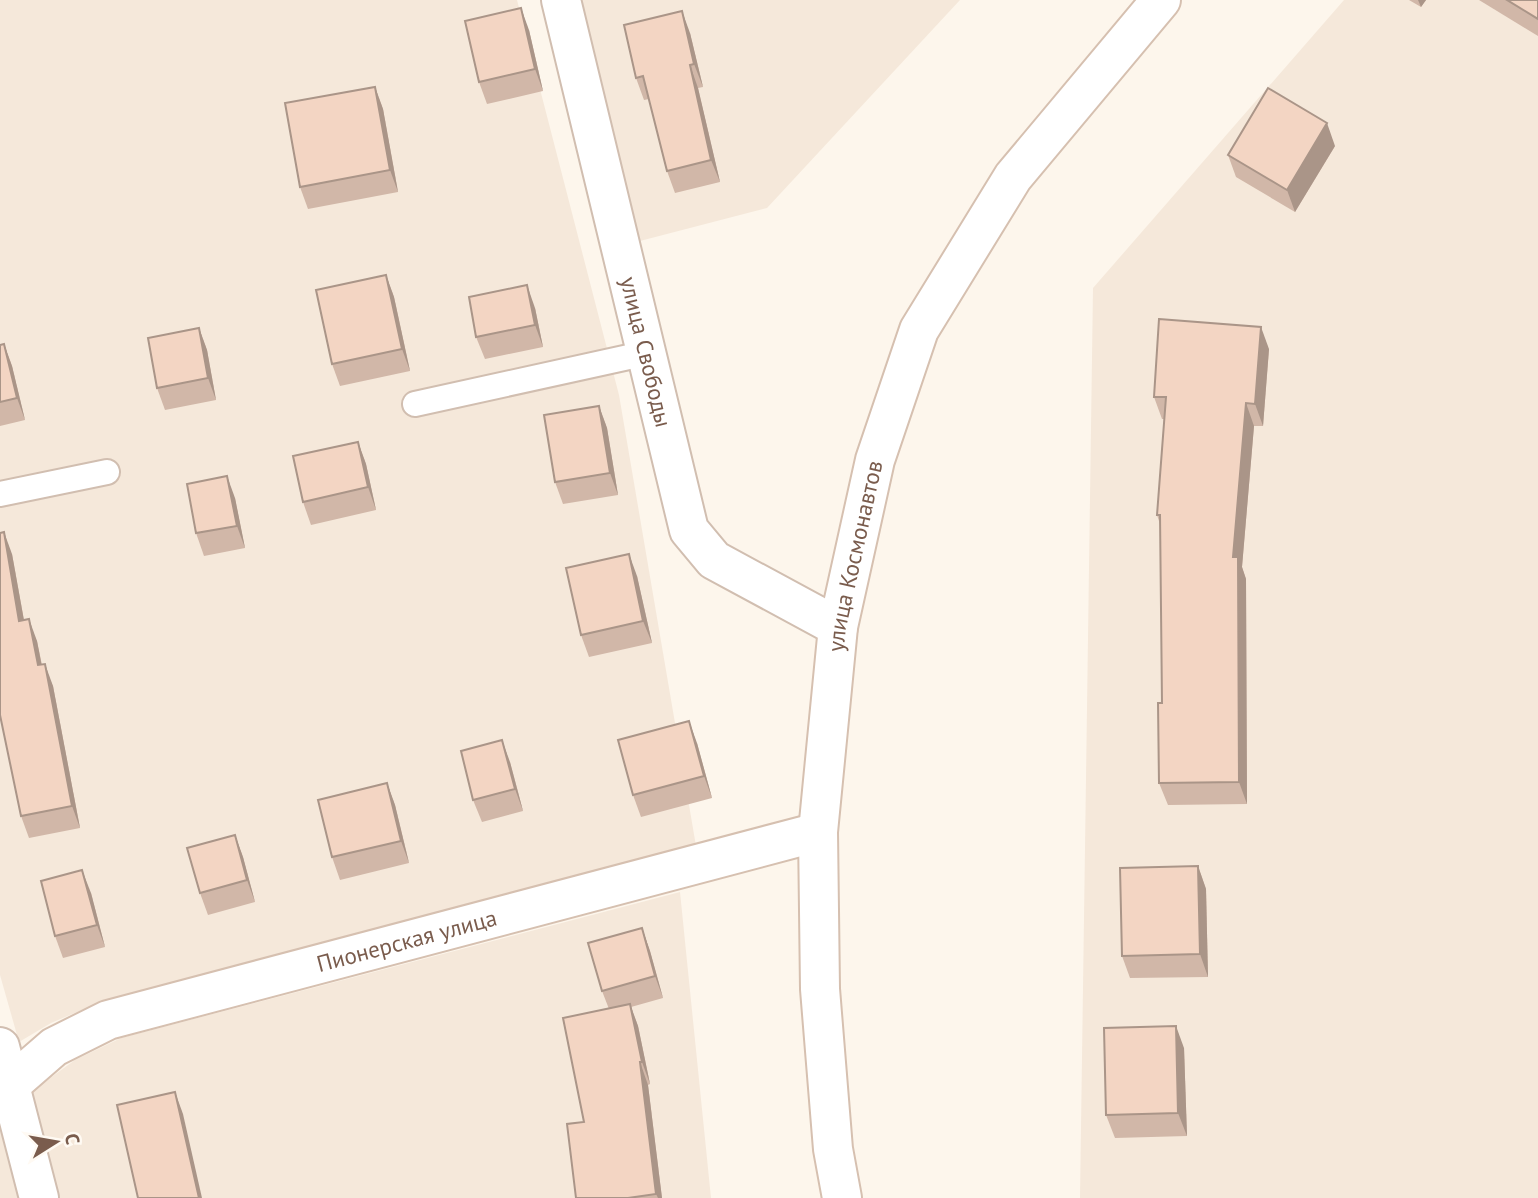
<svg xmlns="http://www.w3.org/2000/svg" width="1538" height="1198" font-family="'PT Sans',sans-serif">
	<style>
		.residential { fill: #f5e8da }
		.lines { fill: none; stroke-linecap: round; stroke-linejoin: round }
		.lane-casing { stroke: #d1beb0; stroke-width: 28 }
		.street-casing { stroke: #d1beb0; stroke-width: 42 }
		.secondary-casing { stroke: #d6c0b0; stroke-width: 42 }
		.lane { stroke: #fff; stroke-width: 24 }
		.street { stroke: #fff; stroke-width: 38 }
		.secondary { stroke: #fff; stroke-width: 38 }
		.wall { fill: #d1b7a8 }
		.shaded-wall { fill: #aa9588 }
		.building { fill: #f3d5c3; stroke: #aa9588; stroke-width: 2 }
		.labels { text-anchor: middle; stroke-width: 5; stroke-linejoin: round; paint-order: stroke }
		.street-label { font-size: 23px; fill: #7a5c4d; stroke: #fffaf3 }
	</style>
	<rect width="100%" height="100%" fill="#fdf6ec"/>
	<g class="residential">
		<path d="M 0,0 L 517,0 L 619,395 L 696,846 L 103,1001 L 51,1023 L 19,1042 L 0,975 Z"/>
		<path d="M 552,0 L 960,0 L 767,208 L 613,248 Z"/>
		<path d="M 1344,0 L 1538,0 L 1538,1198 L 1080,1198 L 1093,288 Z"/>
		<path d="M 680,892 L 711,1198 L 0,1198 L 0,1132 L 35,1089 L 75,1060 L 121,1038 Z"/>
	</g>
	<g class="lines">
		<defs>
			<g id="lane">
				<path d="M 415,404 L 647,353"/>
				<path d="M 0,494 L 107,472"/>
			</g>
			<g id="street">
				<path id="s1" d="M 561,0 L 689,530 L 714,560 L 838,627"/>
				<path d="M 0,1047 L 39,1198"/>
			</g>
			<g id="secondary">
				<path id="s2" d="M 0,1094 L 54,1047 L 108,1020 L 818,832"/>
				<path id="s3" d="M 842,1198 L 833,1149 L 820,989 L 818,832 L 838,627 L 875,460 L 919,330 L 1013,177 L 1161,0"/>
			</g>
		</defs>
		<use href="#lane" class="lane-casing"/>
		<use href="#street" class="street-casing"/>
		<use href="#secondary" class="secondary-casing"/>
		<use href="#lane" class="lane"/>
		<use href="#street" class="street"/>
		<use href="#secondary" class="secondary"/>
	</g>
	<g class="wall">
		<path d="M 1409,0 L 1426,0 L 1421,7 Z"/>
		<path d="M 1479,0 L 1538,0 L 1538,36 Z"/>
		<path d="M 529,30 L 543,91 L 487,104 L 479,82 Z"/>
		<path d="M 690,33 L 703,87 L 698,88 L 720,182 L 675,193 L 667,171 L 649,99 L 644,100 L 636,78 Z"/>
		<path d="M 375,87 L 383,109 L 398,192 L 308,209 L 300,187 Z"/>
		<path d="M 1335,146 L 1295,212 L 1236,177 L 1228,155 Z"/>
		<path d="M 386,275 L 394,297 L 410,371 L 340,386 L 332,364 Z"/>
		<path d="M 535,308 L 543,347 L 485,359 L 476,337 Z"/>
		<path d="M 199,328 L 207,350 L 216,400 L 165,410 L 157,388 Z"/>
		<path d="M 4,344 L 12,366 L 25,420 L 0,426 L 0,345 Z"/>
		<path d="M 1269,349 L 1263,426 L 1254,426 L 1242,567 L 1246,579 L 1247,804 L 1168,805 L 1159,783 L 1162,703 L 1160,524 L 1157,515 L 1164,419 L 1162,419 L 1154,397 Z"/>
		<path d="M 599,406 L 607,428 L 618,495 L 563,504 L 555,482 Z"/>
		<path d="M 358,442 L 366,464 L 376,510 L 311,525 L 303,502 Z"/>
		<path d="M 235,498 L 245,548 L 204,556 L 196,533 Z"/>
		<path d="M 12,554 L 24,620 L 37,641 L 42,665 L 53,686 L 80,828 L 29,838 L 21,816 Z"/>
		<path d="M 637,576 L 652,643 L 589,657 L 581,635 Z"/>
		<path d="M 697,743 L 712,798 L 641,817 L 633,795 Z"/>
		<path d="M 510,762 L 523,811 L 482,822 L 473,800 Z"/>
		<path d="M 387,783 L 395,805 L 409,863 L 340,880 L 332,857 Z"/>
		<path d="M 235,835 L 243,857 L 255,902 L 208,915 L 200,893 Z"/>
		<path d="M 1198,866 L 1206,889 L 1208,977 L 1130,978 L 1122,956 Z"/>
		<path d="M 91,893 L 105,947 L 63,958 L 55,936 Z"/>
		<path d="M 642,928 L 650,951 L 663,998 L 631,1007 L 638,1026 L 650,1084 L 648,1085 L 662,1198 L 576,1198 L 584,1122 L 609,1009 L 602,991 Z"/>
		<path d="M 1184,1048 L 1187,1136 L 1115,1138 L 1106,1115 Z"/>
	</g>
	<g class="shaded-wall">
		<path d="M 1418,0 L 1426,0 L 1421,7 Z"/>
		<path d="M 521,8 L 529,30 L 543,91 L 535,69 Z"/>
		<path d="M 682,11 L 690,33 L 703,87 L 694,64 Z"/>
		<path d="M 690,65 L 698,88 L 720,182 L 711,160 Z"/>
		<path d="M 375,87 L 383,109 L 398,192 L 390,170 Z"/>
		<path d="M 1327,123 L 1335,146 L 1295,212 L 1287,190 Z"/>
		<path d="M 386,275 L 394,297 L 410,371 L 402,349 Z"/>
		<path d="M 527,285 L 535,308 L 543,347 L 535,325 Z"/>
		<path d="M 1261,327 L 1269,349 L 1263,426 L 1255,404 Z"/>
		<path d="M 199,328 L 207,350 L 216,400 L 208,378 Z"/>
		<path d="M 4,344 L 12,366 L 25,420 L 17,398 Z"/>
		<path d="M 1246,403 L 1254,426 L 1242,567 L 1246,579 L 1247,804 L 1239,782 L 1233,557 Z"/>
		<path d="M 599,406 L 607,428 L 618,495 L 610,473 Z"/>
		<path d="M 358,442 L 366,464 L 376,510 L 368,487 Z"/>
		<path d="M 227,476 L 235,498 L 245,548 L 237,526 Z"/>
		<path d="M 4,532 L 12,554 L 28,643 L 19,621 Z"/>
		<path d="M 629,554 L 637,576 L 652,643 L 643,621 Z"/>
		<path d="M 29,619 L 37,641 L 46,688 L 38,665 Z"/>
		<path d="M 45,664 L 53,686 L 80,828 L 72,806 Z"/>
		<path d="M 689,721 L 697,743 L 712,798 L 704,776 Z"/>
		<path d="M 502,740 L 510,762 L 523,811 L 515,789 Z"/>
		<path d="M 387,783 L 395,805 L 409,863 L 401,841 Z"/>
		<path d="M 235,835 L 243,857 L 255,902 L 247,880 Z"/>
		<path d="M 1198,866 L 1206,889 L 1208,977 L 1200,954 Z"/>
		<path d="M 82,870 L 91,893 L 105,947 L 97,925 Z"/>
		<path d="M 642,928 L 650,951 L 663,998 L 655,976 Z"/>
		<path d="M 630,1004 L 638,1026 L 650,1084 L 642,1062 Z"/>
		<path d="M 1176,1026 L 1184,1048 L 1187,1136 L 1178,1113 Z"/>
		<path d="M 640,1062 L 648,1085 L 662,1198 L 658,1198 L 656,1194 Z"/>
		<path d="M 175,1092 L 183,1114 L 202,1198 L 199,1198 Z"/>
	</g>
	<g class="building">
		<path d="M 1507,0 L 1538,0 L 1538,19 Z"/>
		<path d="M 521,8 L 535,69 L 479,82 L 465,21 Z"/>
		<path d="M 682,11 L 694,64 L 690,65 L 711,160 L 667,171 L 643,76 L 636,78 L 624,25 Z"/>
		<path d="M 375,87 L 390,170 L 300,187 L 285,103 Z"/>
		<path d="M 1268,88 L 1327,123 L 1287,190 L 1228,155 Z"/>
		<path d="M 386,275 L 402,349 L 332,364 L 316,290 Z"/>
		<path d="M 527,285 L 535,325 L 476,337 L 469,297 Z"/>
		<path d="M 1159,319 L 1261,327 L 1255,404 L 1246,403 L 1233,557 L 1238,557 L 1239,782 L 1159,783 L 1158,703 L 1162,703 L 1160,515 L 1157,515 L 1166,397 L 1154,397 Z"/>
		<path d="M 199,328 L 208,378 L 157,388 L 148,338 Z"/>
		<path d="M 4,344 L 17,398 L 0,402 L 0,345 Z"/>
		<path d="M 599,406 L 610,473 L 555,482 L 544,415 Z"/>
		<path d="M 358,442 L 368,487 L 303,502 L 293,456 Z"/>
		<path d="M 227,476 L 237,526 L 196,533 L 187,484 Z"/>
		<path d="M 4,532 L 19,621 L 29,619 L 38,665 L 45,664 L 72,806 L 21,816 L 0,715 L 0,533 Z"/>
		<path d="M 629,554 L 643,621 L 581,635 L 566,568 Z"/>
		<path d="M 689,721 L 704,776 L 633,795 L 618,740 Z"/>
		<path d="M 502,740 L 515,789 L 473,800 L 461,751 Z"/>
		<path d="M 387,783 L 401,841 L 332,857 L 318,800 Z"/>
		<path d="M 235,835 L 247,880 L 200,893 L 187,848 Z"/>
		<path d="M 1198,866 L 1200,954 L 1122,956 L 1120,868 Z"/>
		<path d="M 82,870 L 97,925 L 55,936 L 41,881 Z"/>
		<path d="M 642,928 L 655,976 L 602,991 L 588,943 Z"/>
		<path d="M 630,1004 L 642,1062 L 640,1062 L 656,1194 L 628,1198 L 576,1198 L 567,1124 L 584,1122 L 563,1018 Z"/>
		<path d="M 1176,1026 L 1178,1113 L 1106,1115 L 1104,1028 Z"/>
		<path d="M 175,1092 L 199,1198 L 138,1198 L 117,1105 Z"/>
	</g>
	<g class="labels">
		<g class="street-label">
			<text dy="8" stroke="none"><textPath href="#s1" startOffset="362">улица Свободы</textPath></text>
			<text dy="8" stroke="none"><textPath href="#s3" startOffset="646">улица Космонавтов</textPath></text>
			<text dy="8" stroke="none"><textPath href="#s2" startOffset="441">Пионерская улица</textPath></text>
		</g>
	</g>
	<g transform="translate(56 1142) rotate(79)" stroke="#fffaf3" stroke-width="5" paint-order="stroke">
	<path d="M0-5L12 26L0 18L-12 26Z" fill="#7a5c4d"/>
	<text y="-10" font-size="19" font-weight="bold" text-anchor="middle" fill="#7a5c4d">С</text>
	</g>
</svg>
